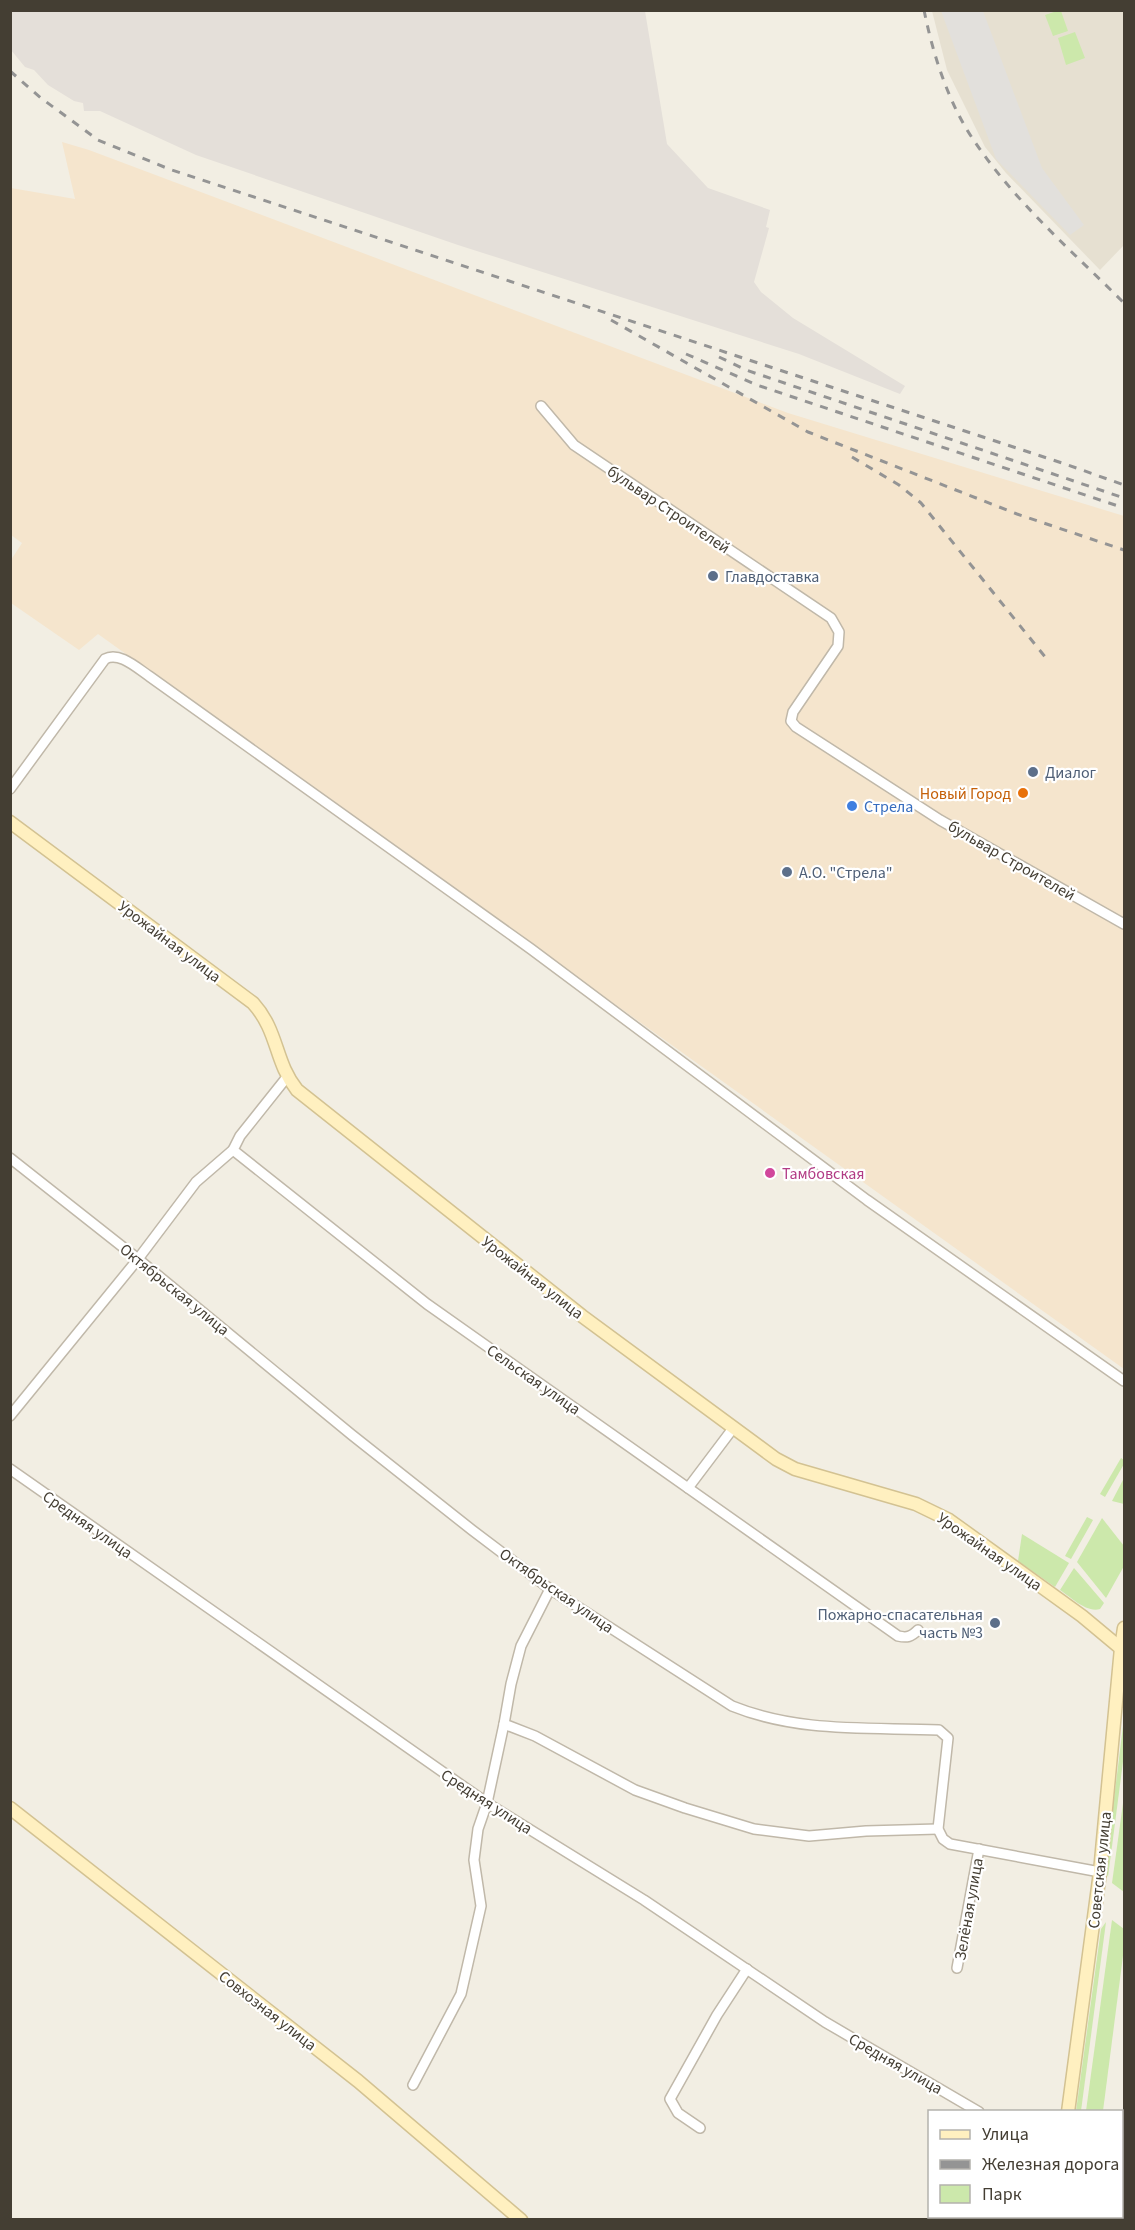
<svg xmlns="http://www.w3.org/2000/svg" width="1135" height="2230" font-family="'Source Sans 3',sans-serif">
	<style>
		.residential { fill: #e6e0d1 }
		.commercial { fill: #f5e5cd }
		.industrial { fill: #e4dfd9 }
		.green { fill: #cce8ab }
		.parking { fill: #e2e0dc }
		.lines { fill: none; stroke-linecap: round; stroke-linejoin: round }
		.street-casing { stroke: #c0b8a9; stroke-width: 12 }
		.secondary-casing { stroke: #d3c292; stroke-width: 15 }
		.street { stroke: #fff; stroke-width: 9 }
		.secondary { stroke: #fff0c0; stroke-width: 12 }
		.rail { stroke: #949494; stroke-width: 3; stroke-dasharray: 8 8; stroke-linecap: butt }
		.service-dot { fill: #5c6f8a; stroke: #fff; stroke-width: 2 }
		.food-dot { fill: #e8710a; stroke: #fff; stroke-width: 2 }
		.shop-dot { fill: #3f7fe0; stroke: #fff; stroke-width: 2 }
		.hotel-dot { fill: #d1479c; stroke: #fff; stroke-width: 2 }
		.labels { text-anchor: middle; stroke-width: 4.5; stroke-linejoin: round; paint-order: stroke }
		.street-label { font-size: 16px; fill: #443e33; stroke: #fff }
		.service-label { font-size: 16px; fill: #4e5e75; stroke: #fff; text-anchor: start }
		.food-label { font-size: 16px; fill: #c56008; stroke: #fff; text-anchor: end }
		.shop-label { font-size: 16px; fill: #366cbe; stroke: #fff; text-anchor: start }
		.hotel-label { font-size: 16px; fill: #b23c85; stroke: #fff; text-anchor: start }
	</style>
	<rect width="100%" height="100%" fill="#f2eee3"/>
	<path class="residential" d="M 932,11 L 1124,11 L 1124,245 L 1100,270 L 1006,173 L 985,147 L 947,70 Z"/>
	<path class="commercial" d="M 62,142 L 89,150 L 788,413 L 1124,516 L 1124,1369 L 98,634 L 79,650 L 11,603 L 11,560 L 22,543 L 11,535 L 11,188 L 75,199 Z"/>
	<path class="industrial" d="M 10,11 L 645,11 L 667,144 L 708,188 L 770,210 L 766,227 L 769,228 L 754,282 L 761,292 L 793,318 L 905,386 L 900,394 L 799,354 L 458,245 L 196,155 L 100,111 L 84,111 L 83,103 L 74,101 L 48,85 L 34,70 L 25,67 L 11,50 Z"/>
	<g class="green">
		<path d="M 1057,11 L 1061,11 L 1068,31 L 1053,36 L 1045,15 Z"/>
		<path d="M 1075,32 L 1085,58 L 1066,65 L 1058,38 Z"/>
		<path d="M 1121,1458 L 1124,1460 L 1124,1464 L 1105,1497 L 1100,1494 Z"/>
		<path d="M 1124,1478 L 1124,1504 L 1112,1501 Z"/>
		<path d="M 1087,1517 L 1093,1520 L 1071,1559 L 1065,1556 Z"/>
		<path d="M 1102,1518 L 1124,1546 L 1124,1566 L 1106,1598 L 1077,1562 Z"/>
		<path d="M 1022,1534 L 1069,1563 L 1055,1587 L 1018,1561 Z"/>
		<path d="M 1074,1568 L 1104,1603 L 1100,1609 C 1086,1613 1071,1597 1060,1590 Z"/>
		<path d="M 1124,1718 L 1124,1754 L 1108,1877 L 1105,1871 Z"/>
		<path d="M 1124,1796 L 1124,1892 L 1112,1883 Z"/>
		<path d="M 1112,1920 L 1124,1929 L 1124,1948 L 1103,2111 L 1086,2111 Z"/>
		<path d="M 1106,1922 L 1081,2111 L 1076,2111 L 1101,1929 Z"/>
	</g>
	<path class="parking" d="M 941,11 L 983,11 L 1042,168 L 1084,225 L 1070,235 L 996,159 Z"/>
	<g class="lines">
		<defs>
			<g id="street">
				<path d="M 541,406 L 574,445 L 831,618 L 839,632 L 838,646 L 793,712 L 791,721 L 796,727 L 940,820 L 1124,924"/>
				<path d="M 10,789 L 105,659 C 119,651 137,668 149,676 L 531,949 L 867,1200 L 1124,1381"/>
				<path d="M 287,1077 L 240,1136 L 233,1150 L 427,1304 L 898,1636 C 907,1638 911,1637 918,1630"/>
				<path d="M 10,1158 L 138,1259 L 352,1435 L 472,1530 L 550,1589 L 732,1706 C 799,1733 868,1727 939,1730 L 948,1738 L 938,1829 L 943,1839 L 950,1844 L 1100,1872"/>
				<path d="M 10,1416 L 138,1259 L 196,1182 L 233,1150"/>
				<path d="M 10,1469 L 487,1803 L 644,1900 L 825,2022 L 979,2112"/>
				<path d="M 688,1488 L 734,1427"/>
				<path d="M 550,1589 L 521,1646 L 511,1684 L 504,1724 L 535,1736 L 635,1790 L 685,1808 L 754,1829 L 809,1836 L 866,1831 L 938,1829"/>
				<path d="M 957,1968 L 979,1849"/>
				<path d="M 413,2085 L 461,1994 L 481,1906 L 474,1860 L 478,1829 L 487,1803 L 504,1724"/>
				<path d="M 700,2128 L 678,2113 L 670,2099 L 717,2015 L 747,1969"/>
			</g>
			<g id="secondary">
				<path d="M 10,822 L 253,1003 C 279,1032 274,1061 297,1090 L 582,1316 L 776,1459 L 795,1469 L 916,1504 L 949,1520 L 1082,1616 L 1124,1651"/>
				<path d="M 10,1808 L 358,2081 L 521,2220"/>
				<path d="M 1068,2112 L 1100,1872 L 1121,1648 L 1124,1628"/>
				<path d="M 1042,2220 L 1043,2216"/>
			</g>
		</defs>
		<use href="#street" class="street-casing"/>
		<use href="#secondary" class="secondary-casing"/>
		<use href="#street" class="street"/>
		<use href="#secondary" class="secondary"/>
		<g class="rail">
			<path d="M 924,10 C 933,55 949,105 975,142 C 1016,203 1073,252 1124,303"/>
			<path d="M 10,71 L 41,98 L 98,140 L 169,169 L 1068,465 L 1124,485"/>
			<path d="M 611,320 L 808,432 L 1017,514 L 1124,550"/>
			<path d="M 686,354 L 757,385 L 1124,508"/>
			<path d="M 719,357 L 746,370 L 1124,498"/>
			<path d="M 852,457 L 899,485 L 921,503 L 1046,658"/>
		</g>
	</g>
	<g class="service-dot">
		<circle cx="713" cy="576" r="6"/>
		<circle cx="1033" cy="772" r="6"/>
		<circle cx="787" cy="872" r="6"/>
		<circle cx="995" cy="1623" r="6"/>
	</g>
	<circle class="food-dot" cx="1023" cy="793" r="6"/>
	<circle class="shop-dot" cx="852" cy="806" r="6"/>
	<circle class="hotel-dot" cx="770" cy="1173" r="6"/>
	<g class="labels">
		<g class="street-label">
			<text transform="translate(669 509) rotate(34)" y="6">бульвар Строителей</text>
			<text transform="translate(1012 860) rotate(30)" y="6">бульвар Строителей</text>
			<text transform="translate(170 941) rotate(37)" y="6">Урожайная улица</text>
			<text transform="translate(533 1277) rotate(38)" y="6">Урожайная улица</text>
			<text transform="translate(175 1289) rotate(39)" y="6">Октябрьская улица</text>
			<text transform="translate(534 1379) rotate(35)" y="6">Сельская улица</text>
			<text transform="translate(88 1524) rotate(35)" y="6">Средняя улица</text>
			<text transform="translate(990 1551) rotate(35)" y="6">Урожайная улица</text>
			<text transform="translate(557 1590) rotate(35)" y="6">Октябрьская улица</text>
			<text transform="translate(487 1801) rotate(33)" y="6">Средняя улица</text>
			<text transform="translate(1099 1870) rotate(-84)" y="6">Советская улица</text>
			<text transform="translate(968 1909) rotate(-80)" y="6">Зелёная улица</text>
			<text transform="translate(268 2010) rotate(38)" y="6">Совхозная улица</text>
			<text transform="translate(896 2063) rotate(30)" y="6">Средняя улица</text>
		</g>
		<g class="service-label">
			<text x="725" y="582">Главдоставка</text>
			<text x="1045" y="778">Диалог</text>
			<text x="799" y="878">А.О. "Стрела"</text>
			<text x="983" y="1620" text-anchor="end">Пожарно-спасательная<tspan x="983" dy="18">часть №3</tspan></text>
		</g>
		<g class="food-label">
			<text x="1011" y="799">Новый Город</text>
		</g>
		<g class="shop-label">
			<text x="864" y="812">Стрела</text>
		</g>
		<g class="hotel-label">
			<text x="782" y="1179">Тамбовская</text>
		</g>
	</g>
	<rect width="1135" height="2230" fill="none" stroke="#443e33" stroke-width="24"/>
	<rect x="928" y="2110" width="195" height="108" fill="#ffffff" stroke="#b4b2ad" stroke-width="1.5"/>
	<rect x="940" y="2130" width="30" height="9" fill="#fff0c0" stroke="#b4b2ad" stroke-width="1.5"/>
	<text x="982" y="2140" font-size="18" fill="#443e33">Улица</text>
	<rect x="940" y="2160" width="30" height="9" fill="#949494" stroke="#b4b2ad" stroke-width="1.5"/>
	<text x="982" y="2170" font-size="18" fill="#443e33">Железная дорога</text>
	<rect x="940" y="2185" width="30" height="18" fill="#cce8ab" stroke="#b4b2ad" stroke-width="1.5"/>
	<text x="982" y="2200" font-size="18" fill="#443e33">Парк</text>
</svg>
